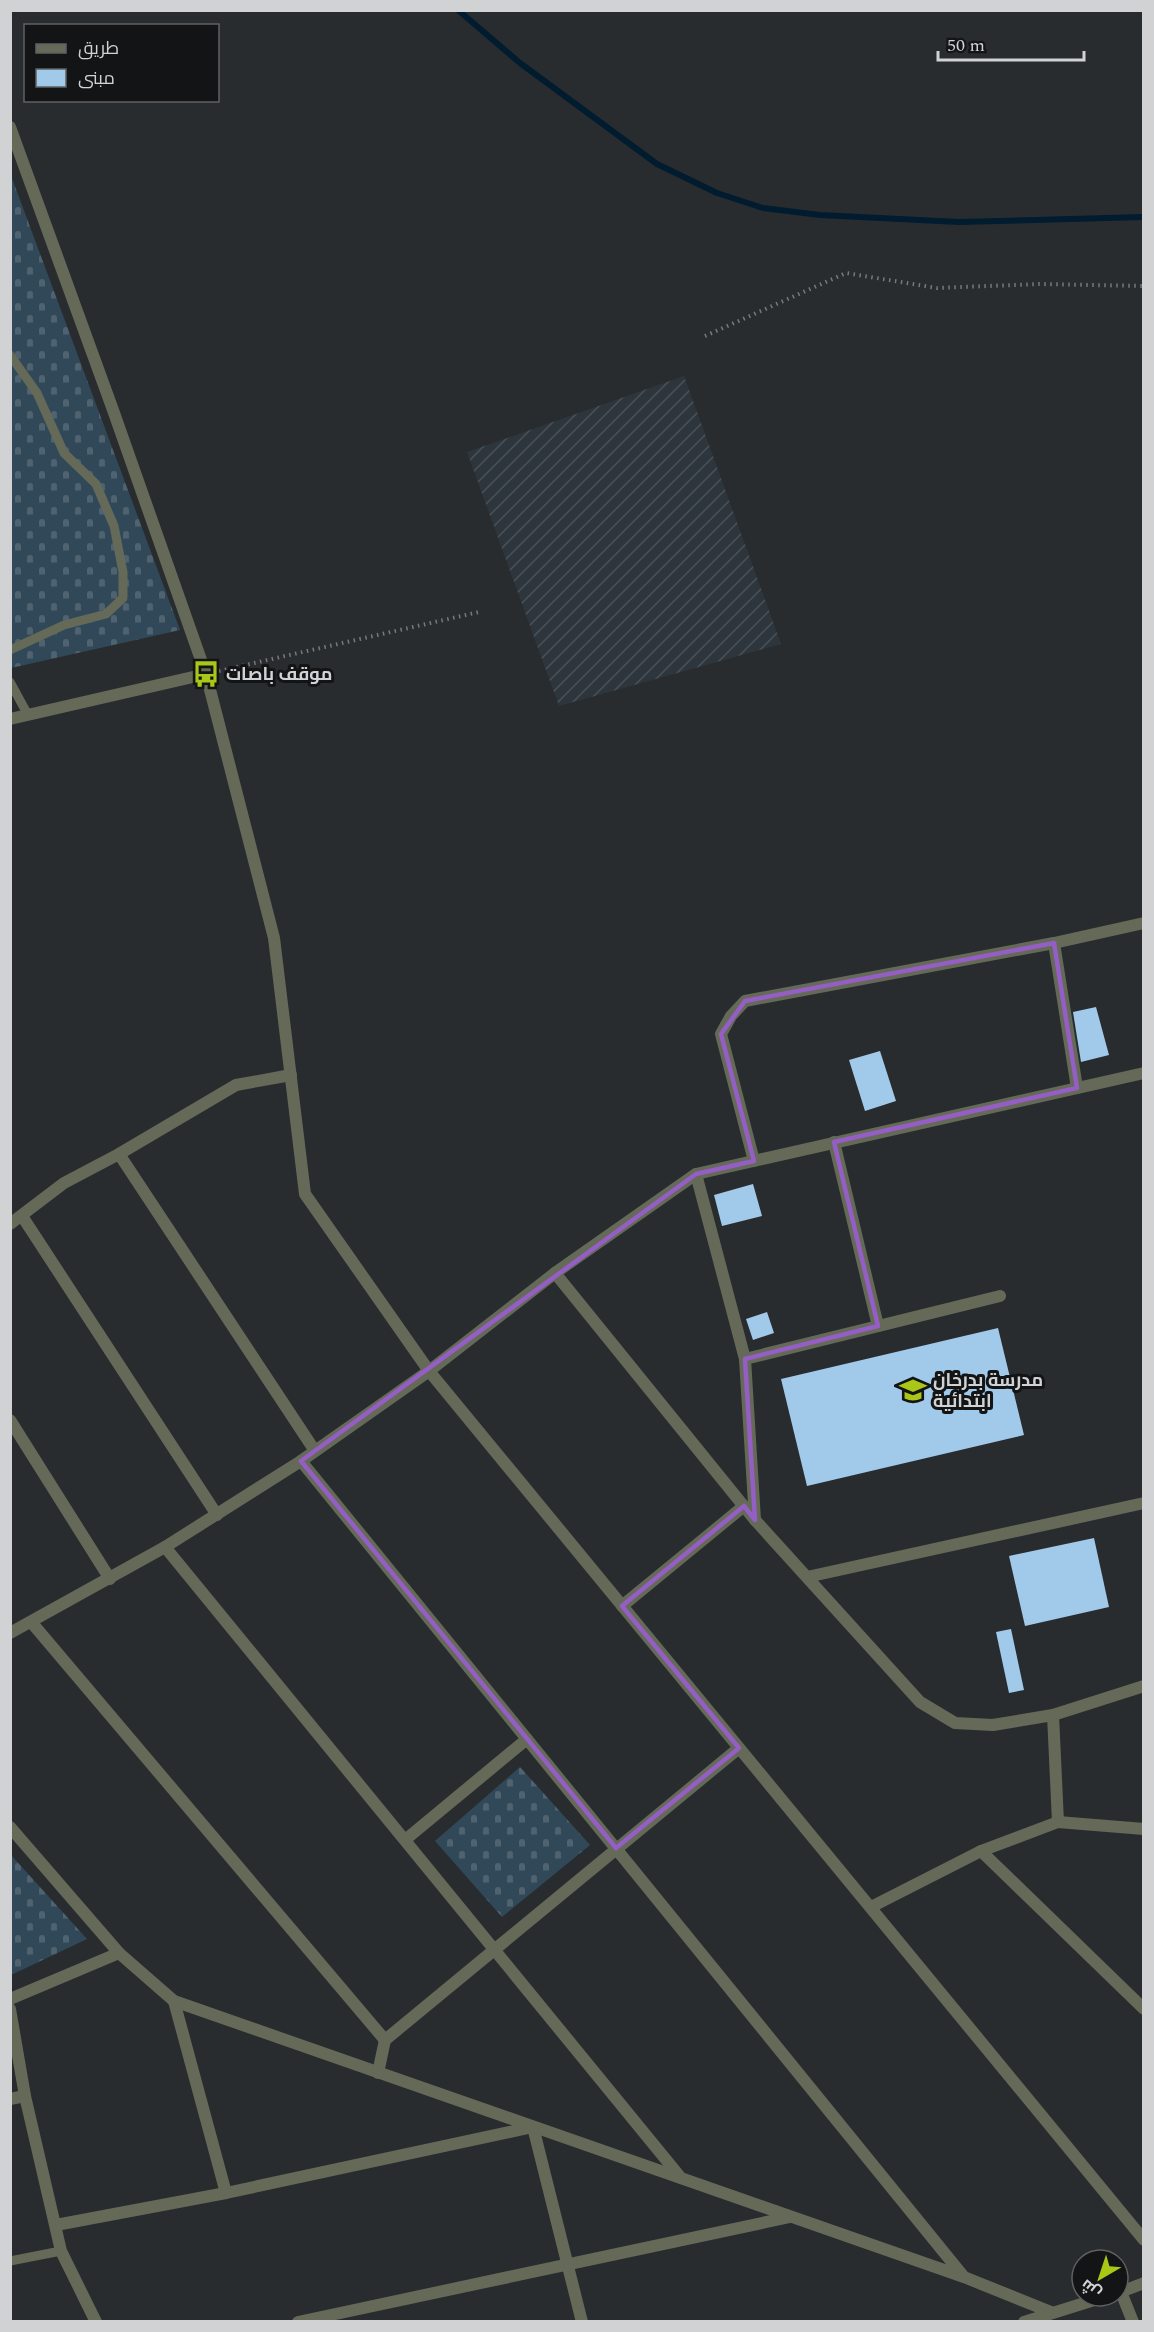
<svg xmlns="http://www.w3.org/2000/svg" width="1154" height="2332" font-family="Spectral,Cairo,serif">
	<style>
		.industrial { fill: url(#industrial-furrows) }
		.cemetery { fill: url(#cemetery-stones) }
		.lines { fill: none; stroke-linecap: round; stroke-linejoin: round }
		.stream { stroke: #011c2f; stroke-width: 6 }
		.building { fill: #a1caea }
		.path { stroke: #77797c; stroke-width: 4; stroke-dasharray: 1.5 4.5; stroke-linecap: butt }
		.service { stroke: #656a58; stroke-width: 9 }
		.minor { stroke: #656a58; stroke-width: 12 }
		.marked { fill: none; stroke: #945ec5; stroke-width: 4.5; stroke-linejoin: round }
		.labels { text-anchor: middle; stroke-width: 6; stroke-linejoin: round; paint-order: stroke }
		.poi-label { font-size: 18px; font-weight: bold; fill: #d0d2d4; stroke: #131416; text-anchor: start }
	</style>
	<defs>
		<pattern id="industrial-furrows" width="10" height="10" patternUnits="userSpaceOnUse" patternTransform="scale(1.5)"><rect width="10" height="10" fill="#2d363d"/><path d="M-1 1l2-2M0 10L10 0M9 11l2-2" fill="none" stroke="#4a5258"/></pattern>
		<pattern id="cemetery-stones" width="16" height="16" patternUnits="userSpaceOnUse" patternTransform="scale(1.5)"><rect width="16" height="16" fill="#314859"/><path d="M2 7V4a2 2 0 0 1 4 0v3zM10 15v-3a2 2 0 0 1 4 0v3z" fill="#4e6270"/></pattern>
	</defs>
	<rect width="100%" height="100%" fill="#292c2f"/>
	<path class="industrial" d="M 684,376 L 781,644 L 559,706 L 467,452 Z"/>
	<g class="cemetery">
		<path d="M 10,173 L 180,630 L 11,668 L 10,668 Z"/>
		<path d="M 520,1767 L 590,1845 L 502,1917 L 435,1841 Z"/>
		<path d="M 11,1855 L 87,1939 L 11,1975 Z"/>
	</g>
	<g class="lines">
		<path class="stream" d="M 458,10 L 520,63 L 657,164 L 717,193 L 763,208 L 820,215 L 959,222 L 1144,217"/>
	</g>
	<g class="building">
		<path d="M 1096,1007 L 1109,1055 L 1081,1062 L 1073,1012 Z"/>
		<path d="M 880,1051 L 896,1101 L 865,1111 L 849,1060 Z"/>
		<path d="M 753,1184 L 762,1216 L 722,1226 L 714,1195 Z"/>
		<path d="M 767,1312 L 774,1333 L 753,1340 L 746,1319 Z"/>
		<path d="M 998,1328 L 1024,1435 L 807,1486 L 781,1379 Z"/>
		<path d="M 1094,1538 L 1109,1607 L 1025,1626 L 1009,1556 Z"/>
		<path d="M 1011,1629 L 1024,1690 L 1009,1693 L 996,1632 Z"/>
	</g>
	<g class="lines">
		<g class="path">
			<path d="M 705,336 L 846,273 L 937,288 L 1039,284 L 1144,286"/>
			<path d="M 219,671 L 479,612"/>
		</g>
		<g class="service">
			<path d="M 10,355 L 37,393 L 64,453 L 96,484 L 114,526 L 123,572 L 123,598 L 106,614 L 64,625 L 10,650"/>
			<path d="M 10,682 L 28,715"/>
			<path d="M 10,2261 L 61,2251"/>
		</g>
		<g class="minor">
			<path d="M 10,127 L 113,410 L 206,674 L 274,938 L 305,1194 L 429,1371 L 1144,2240"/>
			<path d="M 10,719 L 206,674"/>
			<path d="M 1054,943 L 1077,1088"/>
			<path d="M 834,1142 L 878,1326"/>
			<path d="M 119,1154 L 315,1451"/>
			<path d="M 754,1161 L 721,1034 L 731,1016 L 745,1001 L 1054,943 L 1144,923"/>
			<path d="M 696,1174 L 745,1359 L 755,1520"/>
			<path d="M 22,1216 L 217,1515"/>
			<path d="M 10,1224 L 64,1183 L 119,1154 L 236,1085 L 291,1075"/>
			<path d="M 555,1273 L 755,1520 L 920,1702 L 955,1723 L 993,1725 L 1053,1715 L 1144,1686"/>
			<path d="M 745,1359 L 1000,1296"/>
			<path d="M 10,1420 L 110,1579"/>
			<path d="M 301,1461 L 964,2277"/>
			<path d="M 165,1547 L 681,2178"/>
			<path d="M 807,1577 L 1144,1503"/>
			<path d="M 622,1606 L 744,1506"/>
			<path d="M 32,1623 L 385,2040"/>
			<path d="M 10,1633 L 165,1547 L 301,1461 L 429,1371 L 555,1273 L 696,1174 L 1144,1073"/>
			<path d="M 1053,1715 L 1058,1822"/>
			<path d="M 10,1827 L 119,1953 L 174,2001 L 964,2277 L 1051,2312"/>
			<path d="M 405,1840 L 527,1739"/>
			<path d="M 981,1851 L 1144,2009"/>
			<path d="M 871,1907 L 981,1851 L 1058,1822 L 1144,1829"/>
			<path d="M 10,1999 L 119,1953"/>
			<path d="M 174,2001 L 226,2193"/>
			<path d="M 10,2009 L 25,2096 L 61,2251 L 96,2322"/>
			<path d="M 378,2073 L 385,2040 L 739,1748"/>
			<path d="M 10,2099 L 25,2096"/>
			<path d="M 56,2225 L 226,2193 L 533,2127 L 582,2322"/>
			<path d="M 1121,2292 L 1133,2322"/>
			<path d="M 1118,2293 L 1144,2283"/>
			<path d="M 298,2322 L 790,2217"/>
			<path d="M 1024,2322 L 1107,2296"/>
		</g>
	</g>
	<path class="marked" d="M 1054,943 L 1077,1088 L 834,1142 L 878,1326 L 745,1359 L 755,1520 L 744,1506 L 622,1606 L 739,1748 L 616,1848 L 301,1461 L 696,1174 L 754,1161 L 721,1034 L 745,1001 Z"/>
	<defs>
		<symbol id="bus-bare" viewBox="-9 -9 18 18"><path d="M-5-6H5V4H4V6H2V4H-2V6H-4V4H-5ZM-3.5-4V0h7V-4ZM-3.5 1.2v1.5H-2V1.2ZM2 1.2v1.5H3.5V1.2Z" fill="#aac718" stroke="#131416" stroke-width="2.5" paint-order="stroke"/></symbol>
		<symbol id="school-bare" viewBox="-9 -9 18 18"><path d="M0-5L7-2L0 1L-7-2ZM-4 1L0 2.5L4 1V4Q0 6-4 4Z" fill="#aac718" stroke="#131416" stroke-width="2.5" paint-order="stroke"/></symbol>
	</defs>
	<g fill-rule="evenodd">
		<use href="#bus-bare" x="187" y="655" width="38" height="38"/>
		<use href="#school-bare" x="894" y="1371" width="38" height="38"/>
	</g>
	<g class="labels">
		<g class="poi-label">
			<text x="226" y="680">موقف باصات</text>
			<text x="933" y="1386">مدرسة بدرخان<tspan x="933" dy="21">ابتدائية</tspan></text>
		</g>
	</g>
	<rect width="1154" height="2332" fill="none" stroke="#d0d2d4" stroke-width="24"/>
	<rect x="24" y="24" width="195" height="78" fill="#131416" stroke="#5f6062" stroke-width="1.5"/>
	<rect x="36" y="44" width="30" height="9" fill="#656a58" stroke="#5f6062" stroke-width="1.5"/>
	<text x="78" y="54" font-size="18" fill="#d0d2d4">طريق</text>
	<rect x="36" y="69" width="30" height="18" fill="#a1caea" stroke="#5f6062" stroke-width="1.5"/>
	<text x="78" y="84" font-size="18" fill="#d0d2d4">مبنى</text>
	<g transform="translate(1100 2278) rotate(219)"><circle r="28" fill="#131416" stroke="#5f6062" stroke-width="1.5"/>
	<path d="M0-4.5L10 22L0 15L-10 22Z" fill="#aac718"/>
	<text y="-9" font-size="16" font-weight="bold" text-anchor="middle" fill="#d0d2d4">ش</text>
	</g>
	<path d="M938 51v9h146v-9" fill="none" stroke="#d0d2d4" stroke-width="3"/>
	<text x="947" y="51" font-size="18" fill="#d0d2d4" stroke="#131416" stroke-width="4.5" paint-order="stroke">50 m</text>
</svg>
